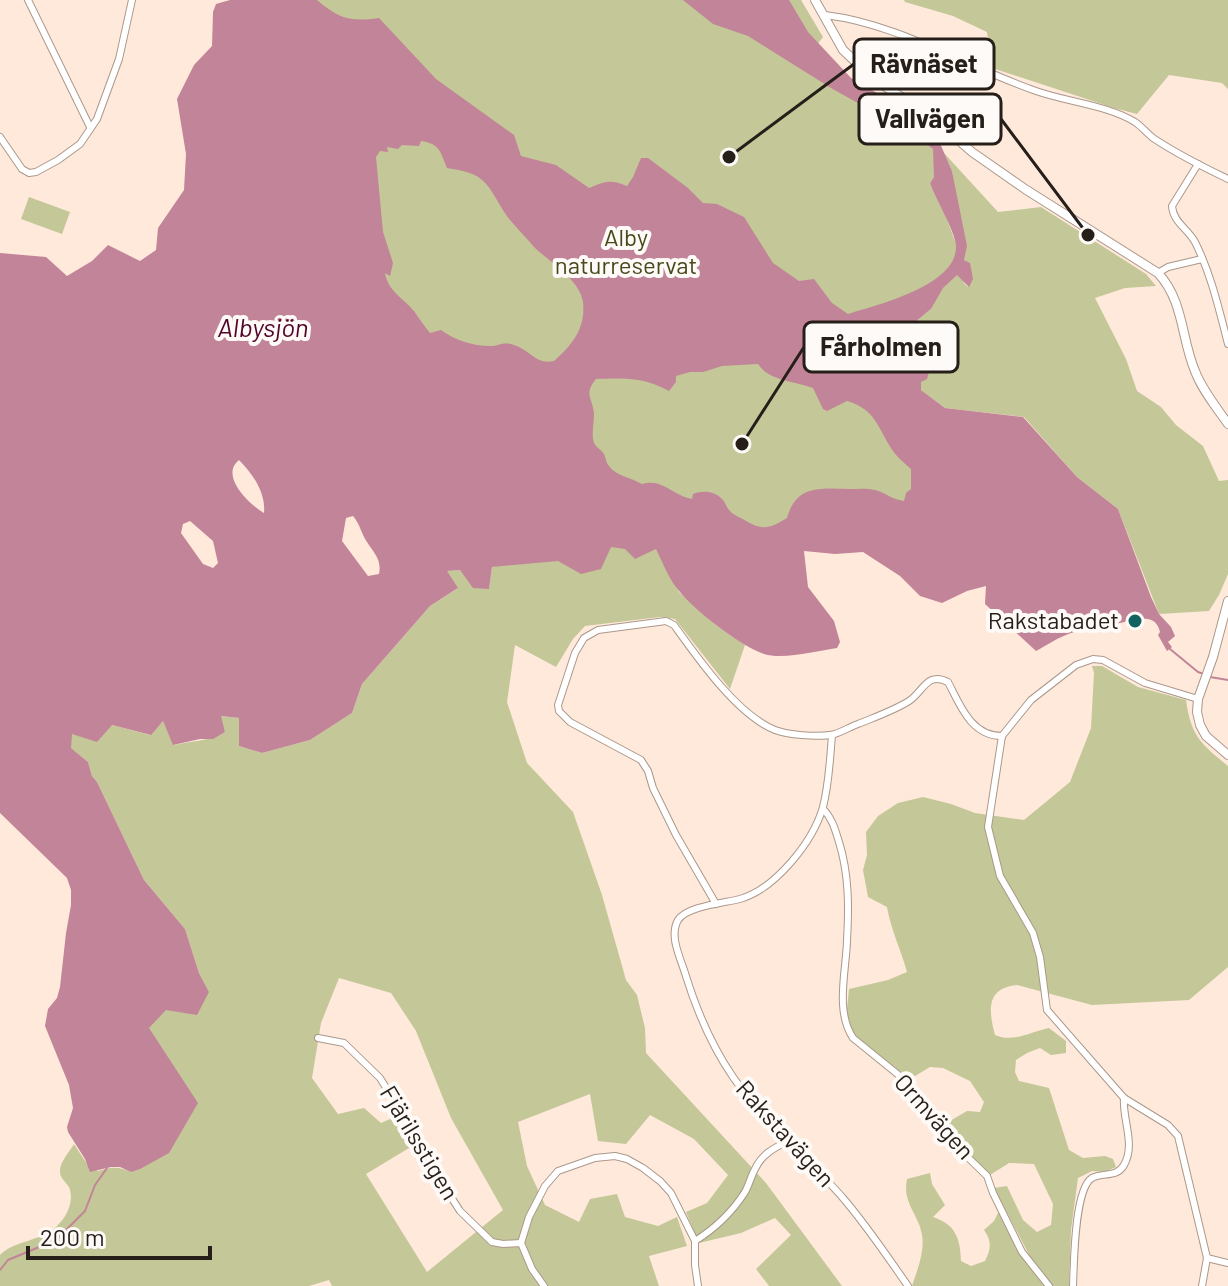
<svg xmlns="http://www.w3.org/2000/svg" width="1228" height="1286" font-family="Barlow,sans-serif">
	<style>
		.green { fill: #c4c797; fill-rule: evenodd }
		.water { fill: #c28498; fill-rule: evenodd }
		.lines { fill: none; stroke-linecap: round; stroke-linejoin: round }
		.stream { stroke: #c28498; stroke-width: 2 }
		.minor-casing { stroke: #ab988b; stroke-width: 8 }
		.tertiary-casing { stroke: #ab988b; stroke-width: 10 }
		.minor { stroke: #fff; stroke-width: 6 }
		.tertiary { stroke: #fff; stroke-width: 8 }
		.poi-dot { fill: #126262; stroke: #fefaf7; stroke-width: 3 }
		.labels { text-anchor: middle; stroke-width: 8; stroke-linejoin: round; paint-order: stroke }
		.park-label { font-size: 24px; fill: #47491b; stroke: #fefaf7 }
		.poi-label { font-size: 24px; fill: #261e19; stroke: #fefaf7; text-anchor: end }
		.street-label { font-size: 24px; fill: #261e19; stroke: #fefaf7 }
		.water-label { font-size: 26px; font-style: italic; fill: #52052a; stroke: #fefaf7 }
		.leader { fill: none; stroke: #261e19; stroke-width: 3 }
		.callout-dot { fill: #261e19; stroke: #fefaf7; stroke-width: 3 }
		.callout { fill: #fefaf7; stroke: #261e19; stroke-width: 3 }
		.callout-label { font-size: 26px; text-anchor: middle; font-weight: bold; fill: #261e19 }
	</style>
	<rect width="100%" height="100%" fill="#ffe9db"/>
	<g class="green">
		<path d="M 277,0 L 801,0 L 823,37 L 807,58 L 914,123 L 918,137 L 934,149 L 934,177 L 930,183 L 945,214 L 957,247 L 964,283 L 968,287 L 952,171 L 944,153 L 998,212 L 1041,207 L 1146,274 L 1156,286 L 1125,288 L 1095,298 L 1126,359 L 1137,391 L 1161,407 L 1176,425 L 1203,446 L 1219,481 L 1228,480 L 1228,574 L 1219,595 L 1209,611 L 1159,614 L 1118,509 L 1077,477 L 1024,417 L 945,408 L 921,390 L 921,382 L 933,358 L 915,339 L 914,323 L 931,309 L 937,297 L 872,325 L 1006,523 L 727,543 L 204,233 Z"/>
		<path d="M 904,0 L 1228,0 L 1228,89 L 1222,83 L 1169,75 L 1137,114 L 1114,108 L 992,68 L 987,32 L 953,16 L 905,2 Z"/>
		<path d="M 29,197 L 70,212 L 62,234 L 21,219 Z"/>
		<path d="M 611,547 L 656,548 L 679,592 L 717,626 L 745,645 L 730,689 L 675,619 L 660,617 L 585,626 L 573,639 L 556,667 L 515,645 L 507,702 L 527,763 L 573,812 L 602,895 L 626,980 L 637,995 L 645,1028 L 646,1053 L 766,1183 L 842,1286 L 769,1286 L 756,1269 L 791,1235 L 775,1218 L 741,1233 L 699,1243 L 686,1212 L 707,1203 L 728,1175 L 694,1139 L 650,1115 L 626,1144 L 598,1141 L 590,1094 L 518,1122 L 527,1166 L 545,1205 L 579,1222 L 590,1199 L 617,1194 L 625,1217 L 658,1226 L 677,1217 L 687,1246 L 649,1256 L 659,1286 L 332,1286 L 329,1280 L 309,1286 L 0,1286 L 0,1255 C 15,1240 42,1241 56,1227 C 66,1218 75,1202 69,1187 C 66,1182 60,1178 60,1172 C 59,1163 70,1151 74,1144 L 89,1167 L 98,1171 C 111,1167 118,1166 131,1172 L 148,1028 L 165,1010 L 209,992 L 199,973 L 185,929 L 144,880 L 97,782 L 92,776 L 88,762 L 71,748 L 70,730 L 112,725 L 150,735 L 163,721 L 174,745 C 191,741 210,741 225,732 L 220,716 L 239,718 L 239,746 L 262,753 L 310,740 L 352,713 L 362,684 L 430,606 L 457,589 L 446,571 L 460,570 L 489,588 L 492,567 ZM 339,978 L 391,993 L 416,1031 L 451,1118 L 503,1210 L 427,1272 L 366,1174 L 414,1145 L 397,1116 L 381,1123 L 364,1108 L 338,1114 L 312,1078 L 321,1023 Z"/>
		<path d="M 1092,666 L 1102,666 L 1138,687 L 1186,700 C 1191,736 1201,744 1228,766 L 1228,967 L 1189,1000 L 1092,1005 L 1017,985 C 985,988 989,1012 995,1035 C 1013,1043 1030,1032 1049,1028 L 1066,1041 L 1066,1053 L 1051,1055 L 1040,1048 L 1027,1053 L 1016,1060 L 1015,1072 L 1019,1081 L 1049,1088 L 1069,1150 L 1083,1158 L 1105,1156 L 1113,1159 L 1116,1167 L 1104,1172 L 1092,1171 L 1078,1178 L 1071,1230 L 1069,1286 L 1051,1286 L 1035,1266 L 994,1188 L 1007,1186 L 1023,1220 L 1037,1232 L 1051,1225 L 1053,1204 L 1034,1164 L 1009,1163 L 990,1175 L 952,1138 L 943,1125 L 967,1111 L 980,1112 L 984,1102 L 970,1081 L 943,1068 L 930,1067 L 910,1079 L 852,1034 L 846,1019 L 849,989 L 888,980 L 907,972 C 901,950 891,930 887,907 L 868,897 L 863,870 L 867,855 L 866,832 L 878,816 L 898,803 L 923,797 L 951,804 L 975,813 L 1024,820 L 1070,782 L 1091,728 L 1094,673 Z"/>
		<path d="M 930,1173 L 932,1184 L 945,1205 L 933,1217 C 956,1225 960,1238 961,1261 L 971,1266 L 985,1261 C 991,1249 992,1241 984,1230 L 994,1221 L 998,1213 L 1002,1216 L 1030,1267 L 1046,1286 L 912,1286 C 917,1271 925,1251 922,1235 C 919,1214 902,1204 907,1179 Z"/>
	</g>
	<path class="water" d="M 230,0 L 317,0 C 339,19 351,22 379,18 L 436,79 L 514,135 L 521,156 L 556,165 L 589,188 C 605,181 611,179 627,186 L 633,177 L 641,158 L 648,158 L 688,188 L 703,203 L 717,204 L 744,217 L 773,263 L 799,281 L 814,279 L 832,303 L 848,314 C 877,305 955,286 956,248 C 957,234 935,198 930,183 L 934,177 L 933,149 L 915,135 L 831,88 L 748,36 L 713,24 L 683,0 L 789,0 L 808,32 L 851,78 L 919,117 L 939,141 L 952,171 L 967,246 L 964,260 L 970,263 L 973,279 L 969,287 L 957,275 L 943,288 L 931,309 L 914,323 L 916,339 L 933,358 L 927,379 L 921,382 L 921,390 L 945,408 L 1023,417 L 1077,477 L 1118,509 L 1151,597 L 1159,614 L 1171,627 L 1175,636 L 1168,642 L 1172,647 L 1167,651 L 1158,635 L 1160,632 C 1155,610 1131,621 1116,624 C 1101,627 1086,628 1071,633 C 1059,637 1047,645 1036,651 L 985,604 L 986,586 L 967,591 L 942,603 L 920,596 L 900,576 L 863,552 L 835,554 L 804,551 L 808,587 L 834,621 L 840,642 L 837,648 C 817,651 783,660 764,654 C 742,647 694,610 680,592 C 669,580 663,563 656,549 L 635,559 L 625,549 L 611,547 L 601,569 L 581,574 L 558,561 L 492,567 L 489,589 L 473,588 L 460,570 L 447,571 L 458,588 L 430,606 L 362,684 L 352,713 L 310,740 L 262,753 L 239,746 L 239,718 L 221,716 L 225,732 L 213,739 L 200,739 L 173,745 L 163,721 L 151,735 L 112,725 L 97,742 L 72,734 L 71,748 L 88,762 L 92,776 L 97,782 L 144,880 L 185,929 L 199,973 L 209,992 L 197,1015 L 166,1010 L 149,1028 L 198,1103 L 169,1153 L 140,1169 L 131,1172 L 120,1167 L 111,1167 L 90,1172 L 85,1159 L 68,1132 L 67,1127 L 73,1108 L 69,1085 L 45,1026 L 48,1009 L 57,998 L 60,987 L 66,933 L 71,905 L 71,890 L 67,878 L 0,813 L 0,253 L 46,257 L 67,276 L 92,261 L 108,245 L 140,261 L 156,250 L 158,228 L 184,190 L 186,154 L 177,99 L 194,65 L 212,46 L 213,12 L 216,4 ZM 421,141 C 440,144 440,151 447,168 C 458,170 474,172 482,180 C 493,189 500,208 510,220 C 518,229 527,239 535,248 C 550,262 580,280 583,302 C 586,328 572,345 554,361 C 536,365 530,350 514,345 C 502,341 500,346 490,346 C 473,346 454,340 441,330 L 430,333 C 424,326 419,318 414,311 C 403,298 388,291 385,273 L 390,276 L 393,263 L 383,232 L 376,157 L 380,151 L 388,152 L 387,147 L 398,149 L 402,145 L 419,146 ZM 758,364 C 769,381 795,381 813,388 L 823,409 L 827,411 L 847,401 C 879,410 878,433 897,456 C 901,460 906,465 911,469 L 911,489 L 906,493 L 904,501 C 890,499 887,493 875,490 C 866,488 858,489 849,489 C 820,488 796,485 787,518 C 771,528 763,531 746,521 C 741,517 734,516 730,511 C 725,505 727,506 723,500 C 715,491 703,490 693,494 L 692,499 C 673,496 663,478 642,484 C 632,478 616,476 609,466 C 606,463 606,458 604,454 C 600,448 594,447 593,439 C 592,431 594,422 594,414 C 593,398 583,395 596,379 C 624,378 644,377 669,391 L 676,382 L 676,376 L 690,372 L 703,372 L 722,366 ZM 239,460 C 253,474 266,493 264,513 C 250,505 219,476 239,460 ZM 353,516 C 360,524 361,533 367,542 C 374,553 382,560 379,574 L 368,576 L 342,541 L 346,518 ZM 190,521 L 213,541 L 218,563 L 213,568 L 203,564 L 181,533 L 183,524 Z"/>
	<g class="lines">
		<g class="stream">
			<path d="M 1170,649 L 1198,672 L 1204,674"/>
			<path d="M 1210,677 L 1228,680"/>
			<path d="M 0,1270 L 8,1260 L 56,1240 L 85,1211 L 95,1185 L 107,1168"/>
		</g>
		<defs>
			<g id="minor">
				<path d="M 28,0 L 90,127"/>
				<path d="M 825,15 C 900,24 966,67 1036,91 C 1067,102 1107,105 1135,122 C 1141,126 1147,133 1153,138 C 1177,154 1203,167 1228,179"/>
				<path d="M 0,137 L 22,169 L 29,173 L 36,172 L 58,160 L 80,144 L 97,119 L 119,59 L 132,0"/>
				<path d="M 1198,164 L 1172,206 C 1173,222 1188,229 1195,242 C 1211,274 1219,309 1228,344"/>
				<path d="M 1158,273 L 1168,267 L 1202,259"/>
				<path d="M 832,735 C 830,759 829,784 823,807 C 813,842 775,889 740,899 C 725,903 687,906 678,920 C 669,936 680,957 685,973 C 696,1009 711,1045 733,1077 C 764,1122 807,1157 843,1198 C 867,1226 887,1256 908,1286"/>
				<path d="M 1002,736 L 988,827 L 1000,876 L 1033,933 L 1040,957 L 1047,1010 L 1124,1098 L 1168,1125 L 1178,1136 L 1207,1258 L 1202,1286"/>
				<path d="M 1002,736 L 1031,700 L 1076,665 L 1093,659 L 1103,660 L 1145,683 L 1198,699"/>
				<path d="M 823,809 C 832,818 835,829 839,842 C 849,874 849,907 847,941 C 846,972 835,1011 853,1038 L 906,1081 L 948,1138 L 987,1176 L 993,1193 L 1022,1252 L 1049,1286"/>
				<path d="M 716,904 L 676,835 L 653,788 L 648,771 L 641,760 L 570,722 L 559,711 L 558,705 L 575,653 L 584,638 L 598,630 L 666,621 L 674,625 C 697,657 737,715 775,730 C 788,735 816,737 830,735 C 839,734 849,727 858,724 C 875,717 893,711 909,701 C 923,692 927,671 948,682 C 960,705 971,736 1002,736"/>
				<path d="M 318,1038 L 344,1043 L 380,1078 L 393,1099 L 412,1136 L 460,1211 L 492,1242 L 503,1244 L 521,1243"/>
				<path d="M 695,1241 C 714,1229 733,1211 745,1192 C 749,1185 751,1176 755,1169 C 762,1154 774,1148 788,1141"/>
				<path d="M 1207,1258 L 1228,1263"/>
				<path d="M 544,1286 L 532,1269 L 521,1243 L 529,1217 L 545,1186 L 558,1171 L 595,1158 L 615,1156 L 627,1159 L 643,1168 L 660,1181 L 671,1193 L 695,1241 L 695,1265 L 698,1286"/>
				<path d="M 1073,1286 C 1074,1266 1074,1189 1092,1178 C 1103,1172 1117,1178 1124,1165 C 1136,1144 1122,1119 1124,1098"/>
			</g>
			<g id="tertiary">
				<path d="M 815,0 L 843,50 L 875,80 L 931,116 L 972,152 L 1025,189 L 1158,273 C 1184,301 1181,338 1195,371 C 1202,390 1217,408 1228,424"/>
				<path d="M 1228,601 L 1213,657 L 1198,699 L 1197,712 L 1200,725 L 1206,736 L 1228,755"/>
			</g>
		</defs>
		<use href="#minor" class="minor-casing"/>
		<use href="#tertiary" class="tertiary-casing"/>
		<use href="#minor" class="minor"/>
		<use href="#tertiary" class="tertiary"/>
	</g>
	<circle class="poi-dot" cx="1135" cy="621" r="8"/>
	<g class="labels">
		<g class="park-label">
			<text x="626" y="246">Alby<tspan x="626" dy="28">naturreservat</tspan></text>
		</g>
		<g class="poi-label">
			<text x="1119" y="629">Rakstabadet</text>
		</g>
		<g class="street-label">
			<text transform="translate(934 1117) rotate(48)" y="8">Ormvägen</text>
			<text transform="translate(785 1134) rotate(48)" y="8">Rakstavägen</text>
			<text transform="translate(419 1143) rotate(59)" y="8">Fjärilsstigen</text>
		</g>
		<g class="water-label">
			<text x="263" y="337">Albysjön</text>
		</g>
	</g>
	<path class="leader" d="M729 157L854 64M1088 235L1001 119M742 444L804 347"/>
	<g class="callout-dot">
		<circle cx="729" cy="157" r="8"/>
		<circle cx="1088" cy="235" r="8"/>
		<circle cx="742" cy="444" r="8"/>
	</g>
	<g class="callout">
		<rect x="854" y="39" width="140" height="50" rx="8"/>
		<rect x="859" y="94" width="142" height="50" rx="8"/>
		<rect x="804" y="322" width="154" height="50" rx="8"/>
	</g>
	<g class="callout-label">
		<text x="924" y="73">Rävnäset</text>
		<text x="930" y="128">Vallvägen</text>
		<text x="881" y="356">Fårholmen</text>
	</g>
	<path d="M28 1246v12h182v-12" fill="none" stroke="#261e19" stroke-width="4"/>
	<text x="40" y="1246" font-size="24" fill="#261e19" stroke="#fefaf7" stroke-width="6" paint-order="stroke">200 m</text>
</svg>
